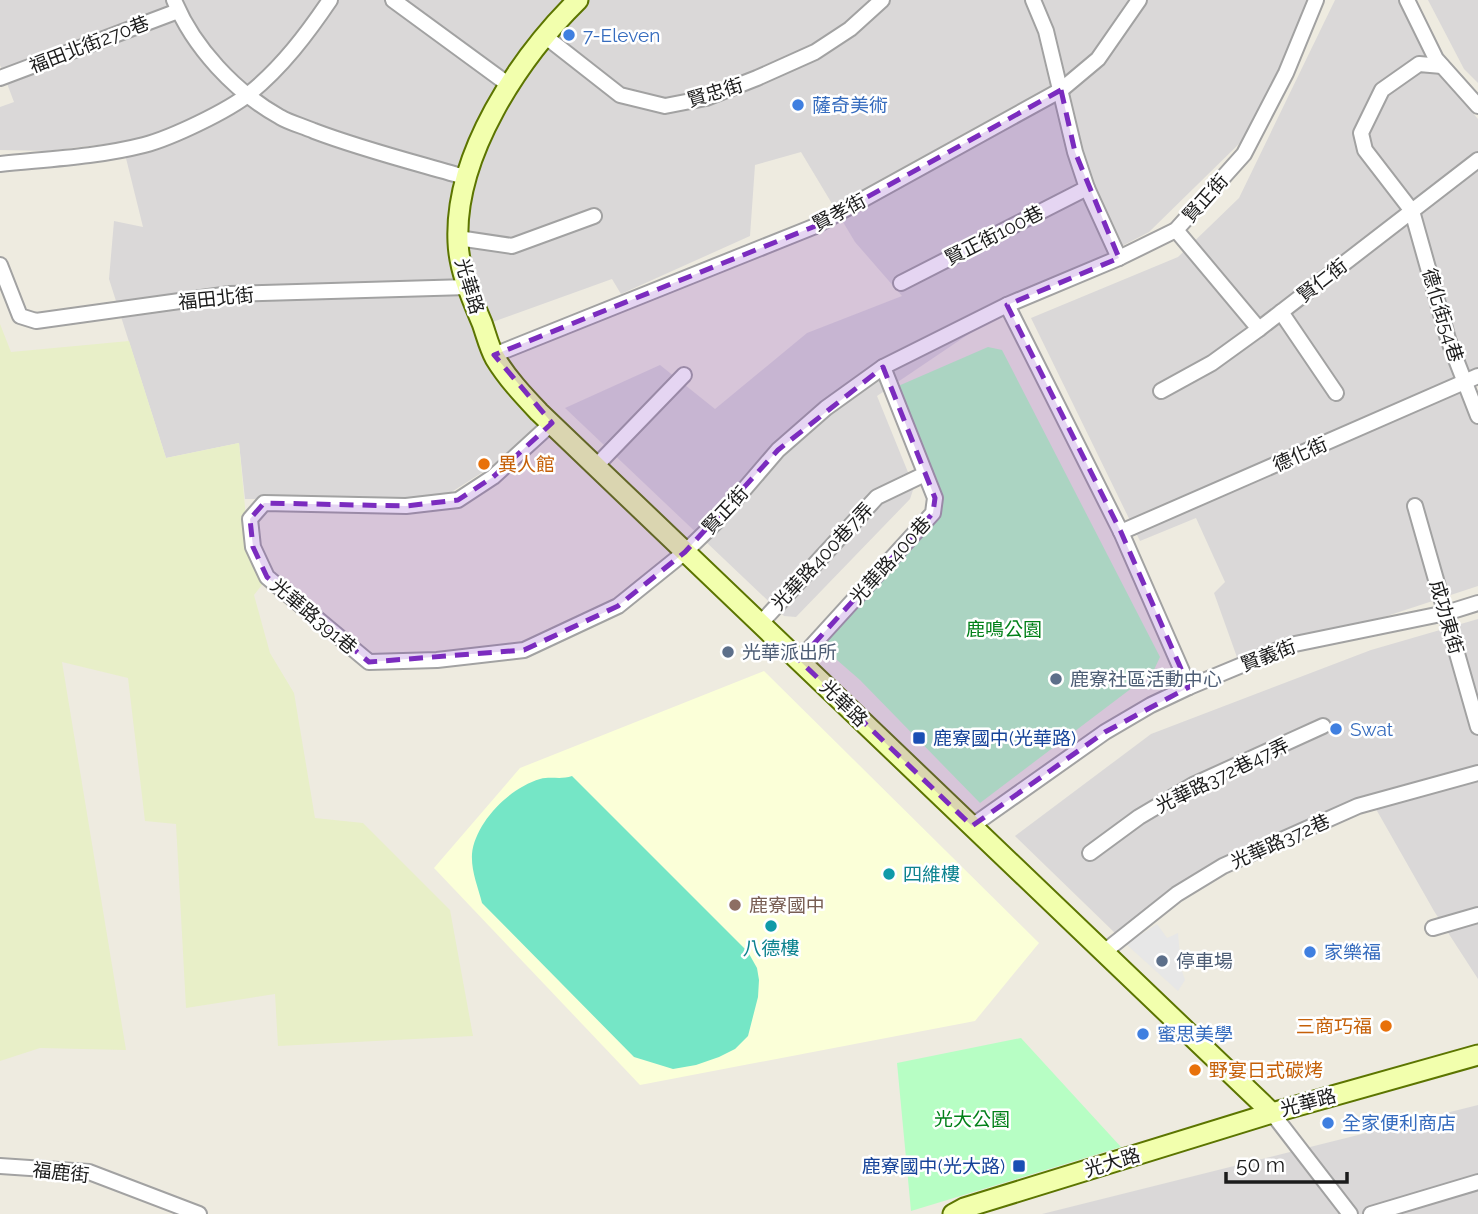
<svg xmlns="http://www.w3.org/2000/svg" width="1478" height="1214" font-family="Raleway,'Noto Sans TC',sans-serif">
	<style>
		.residential { fill: #dad8d8 }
		.education { fill: #fbffd8 }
		.farmland { fill: #e8efc8 }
		.park { fill: #b7fec4 }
		.pitch { fill: #75e6c6 }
		.parking { fill: #e7e7e7 }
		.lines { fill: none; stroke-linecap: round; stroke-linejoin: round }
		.street-casing { stroke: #a2a2a2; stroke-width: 18 }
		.secondary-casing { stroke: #5c7500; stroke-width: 23 }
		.street { stroke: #fff; stroke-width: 14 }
		.secondary { stroke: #f2ffad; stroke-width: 19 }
		.marked { fill: #7b2cbf; fill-opacity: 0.2; stroke: #7b2cbf; stroke-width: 5; stroke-dasharray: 14 9; stroke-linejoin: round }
		.shop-dot { fill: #3f7fe0; stroke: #fff; stroke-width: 2.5 }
		.food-dot { fill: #e8710a; stroke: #fff; stroke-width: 2.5 }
		.service-dot { fill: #5c6f8a; stroke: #fff; stroke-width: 2.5 }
		.transit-dot { fill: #1a4fb4; stroke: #fff; stroke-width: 2.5 }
		.culture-dot { fill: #0f9aa8; stroke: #fff; stroke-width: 2.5 }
		.education-dot { fill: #8d6e63; stroke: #fff; stroke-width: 2.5 }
		.labels { text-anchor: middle; stroke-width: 5; stroke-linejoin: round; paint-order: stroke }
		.shop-label { font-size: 19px; fill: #366cbe; stroke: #fff; text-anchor: start }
		.street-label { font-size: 19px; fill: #1b1b1b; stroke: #fff }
		.food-label { font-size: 19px; fill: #c56008; stroke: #fff; text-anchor: start }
		.park-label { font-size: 19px; fill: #028119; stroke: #fff }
		.service-label { font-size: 19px; fill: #4e5e75; stroke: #fff; text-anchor: start }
		.transit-label { font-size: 19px; fill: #164399; stroke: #fff; text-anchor: start }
		.culture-label { font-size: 19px; fill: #0d838f; stroke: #fff; text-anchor: start }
		.education-label { font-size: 19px; fill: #785e54; stroke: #fff; text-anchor: start }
	</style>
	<rect width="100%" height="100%" fill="#eeebe0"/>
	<g class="residential">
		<path d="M 0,0 L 1316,0 L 1243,140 L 1149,232 L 1022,298 L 877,396 L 914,487 L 910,499 L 796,617 L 784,616 L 565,408 L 660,365 L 715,409 L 807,333 L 902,296 L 855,242 L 801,152 L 755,165 L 750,236 L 621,294 L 612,279 L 476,328 L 544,425 L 483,472 L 450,493 L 401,499 L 245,499 L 239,443 L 166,458 L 109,279 L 114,221 L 143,227 L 122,142 L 47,151 L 0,150 L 0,107 L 14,102 L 0,65 Z"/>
		<path d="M 1335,0 L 1402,0 L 1441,76 L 1478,119 L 1478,379 L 1467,385 L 1478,407 L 1478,586 L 1293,647 L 1238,660 L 1214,593 L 1225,582 L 1196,518 L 1140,541 L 1031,318 L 1178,257 L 1239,198 Z"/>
		<path d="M 1428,0 L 1478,0 L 1478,83 L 1464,69 Z"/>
		<path d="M 1478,619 L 1478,979 L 1434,911 L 1368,795 L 1208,867 L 1116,934 L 1015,836 L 1151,734 L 1371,650 Z"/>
		<path d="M 1478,1105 L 1478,1214 L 1042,1214 Z"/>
	</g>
	<path class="education" d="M 764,671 L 1039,943 L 975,1021 L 640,1085 L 434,868 L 520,768 Z"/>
	<path class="farmland" d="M 0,324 L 11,352 L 129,341 L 166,458 L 239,443 L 246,518 L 265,581 L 254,595 L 270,653 L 294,693 L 315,818 L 363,823 L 450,910 L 473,1036 L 278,1046 L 275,994 L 186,1008 L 176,824 L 145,821 L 128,678 L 62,662 L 126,1050 L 40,1048 L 0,1061 Z"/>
	<g class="park">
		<path d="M 988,347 L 1002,350 L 1160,657 L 1153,672 L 980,803 L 860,680 L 822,647 L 921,537 L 929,492 L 889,390 Z"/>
		<path d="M 1021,1038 L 1121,1147 L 911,1211 L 897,1063 Z"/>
	</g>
	<path class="pitch" d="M 572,776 L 748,952 L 757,968 L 759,980 L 758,997 L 748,1036 L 735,1049 L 719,1057 L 696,1065 L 673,1069 L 634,1057 L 482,903 C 478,887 471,871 472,854 C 475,823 509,788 540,779 C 551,776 561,780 572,776 Z"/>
	<path class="parking" d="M 1157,924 L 1167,938 L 1178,933 L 1181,968 L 1185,980 L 1178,991 L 1126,944 Z"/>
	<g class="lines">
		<defs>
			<g id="street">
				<path d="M 174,0 C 193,47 235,92 280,117 C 290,123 303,126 314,131 C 364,150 417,163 468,178"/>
				<path d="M 393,0 L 509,85"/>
				<path d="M 1033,0 L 1046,31 L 1075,152 L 1087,188 L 1119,258"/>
				<path d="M 1407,0 L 1436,59 L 1478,106"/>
				<path d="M 546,37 L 620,95 L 665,106 L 706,98 L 757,78 L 815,52 L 850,29 L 882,0"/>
				<path d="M 1442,66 L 1419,64 L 1382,90 L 1361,133 L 1365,150 L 1412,211 L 1448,339 L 1478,416"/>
				<path d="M 0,78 L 178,11"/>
				<path d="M 0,164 C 48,159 97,157 144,145 C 171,138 228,111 250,93 C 282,67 307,34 330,0"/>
				<path d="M 1176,230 L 1259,329"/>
				<path d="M 458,238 L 512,246 L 594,216"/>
				<path d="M 0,265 L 20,316 L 36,321 L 230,294 L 468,287"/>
				<path d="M 901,283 L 1087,188"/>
				<path d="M 1007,305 L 1121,532 L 1189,687"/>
				<path d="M 1281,312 L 1336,393"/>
				<path d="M 494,355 L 813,227 L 1061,90 L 1098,59 L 1139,0"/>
				<path d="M 1161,391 L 1212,363 L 1259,329 L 1478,160"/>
				<path d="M 552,423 L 493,477 L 458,500 L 406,506 L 264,503 L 250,519 L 253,547 L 267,577 L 369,662 L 437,660 L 524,650 L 618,606 L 685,552 L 717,521 L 778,450 L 826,408 L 883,367 L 1007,305 L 1119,258 L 1176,230 L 1244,154 L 1286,73 L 1316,0"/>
				<path d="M 596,466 L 684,375"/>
				<path d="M 1415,506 L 1478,727"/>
				<path d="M 1121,532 L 1478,376"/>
				<path d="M 760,624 L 877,497 L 925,474"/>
				<path d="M 799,660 L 933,513 L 935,498 L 883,367"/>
				<path d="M 972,826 L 1105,732 L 1151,705 L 1189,687 L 1290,645 L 1446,613 L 1478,603"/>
				<path d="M 1090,853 L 1139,817 L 1193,785 L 1323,726"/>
				<path d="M 1433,928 L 1478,915"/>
				<path d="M 1104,952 L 1177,894 L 1223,866 L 1358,806 L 1478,773"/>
				<path d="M 1272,1113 L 1350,1214"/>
				<path d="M 0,1166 L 89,1172 L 199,1214"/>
				<path d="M 1371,1214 L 1478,1182"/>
			</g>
			<g id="secondary">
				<path d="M 578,0 C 519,58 454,155 458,242 C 459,270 471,297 482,323 C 486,334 489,347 495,358 C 507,378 523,395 539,412 L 1272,1113"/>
				<path d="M 953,1214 L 964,1208 L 1272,1113 L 1478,1055"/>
			</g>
		</defs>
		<use href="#street" class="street-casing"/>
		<use href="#secondary" class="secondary-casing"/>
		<use href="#street" class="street"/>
		<use href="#secondary" class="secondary"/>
	</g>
	<path class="marked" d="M 1061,90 L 1075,152 L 1119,258 L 1007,305 L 1121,532 L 1189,687 L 1105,732 L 972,826 L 799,660 L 933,513 L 935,498 L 883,367 L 778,450 L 685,552 L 618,606 L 524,650 L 369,662 L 267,577 L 253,547 L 250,519 L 264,503 L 406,506 L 458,500 L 493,477 L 552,423 L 494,355 L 813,227 Z"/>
	<g class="shop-dot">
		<circle cx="569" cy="35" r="7"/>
		<circle cx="798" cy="105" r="7"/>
		<circle cx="1336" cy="729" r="7"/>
		<circle cx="1310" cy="952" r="7"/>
		<circle cx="1143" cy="1034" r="7"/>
		<circle cx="1328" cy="1123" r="7"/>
	</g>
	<g class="food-dot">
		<circle cx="484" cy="464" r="7"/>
		<circle cx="1386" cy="1026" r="7"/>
		<circle cx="1195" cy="1070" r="7"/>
	</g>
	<g class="service-dot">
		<circle cx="728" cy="652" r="7"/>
		<circle cx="1056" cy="679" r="7"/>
		<circle cx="1162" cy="961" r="7"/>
	</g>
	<g class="transit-dot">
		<rect x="912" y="731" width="14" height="14" rx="3.5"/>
		<rect x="1012" y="1159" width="14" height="14" rx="3.5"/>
	</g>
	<g class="culture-dot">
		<circle cx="889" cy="874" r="7"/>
		<circle cx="771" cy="926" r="7"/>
	</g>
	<circle class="education-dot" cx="735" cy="905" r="7"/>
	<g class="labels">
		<g class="shop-label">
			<text x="583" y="42">7-Eleven</text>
			<text x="812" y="112">薩奇美術</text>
			<text x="1350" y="736">Swat</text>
			<text x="1324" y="959">家樂福</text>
			<text x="1157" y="1041">蜜思美學</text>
			<text x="1342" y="1130">全家便利商店</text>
		</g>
		<g class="street-label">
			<text transform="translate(89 44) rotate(-21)" y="7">福田北街270巷</text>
			<text transform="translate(715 92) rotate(-17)" y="7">賢忠街</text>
			<text transform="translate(1205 198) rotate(-48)" y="7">賢正街</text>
			<text transform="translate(839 212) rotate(-28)" y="7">賢孝街</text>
			<text transform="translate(994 235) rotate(-27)" y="7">賢正街100巷</text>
			<text transform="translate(1322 280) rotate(-38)" y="7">賢仁街</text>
			<text transform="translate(470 286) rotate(73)" y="7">光華路</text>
			<text transform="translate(216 298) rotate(-6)" y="7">福田北街</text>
			<text transform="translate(1443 315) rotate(73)" y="7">德化街54巷</text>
			<text transform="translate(1300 454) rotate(-24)" y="7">德化街</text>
			<text transform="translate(725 510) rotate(-47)" y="7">賢正街</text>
			<text transform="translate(822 556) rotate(-47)" y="7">光華路400巷7弄</text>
			<text transform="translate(890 560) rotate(-48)" y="7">光華路400巷</text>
			<text transform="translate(314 616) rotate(40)" y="7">光華路391巷</text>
			<text transform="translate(1447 617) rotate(74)" y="7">成功東街</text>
			<text transform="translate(1268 655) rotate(-21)" y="7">賢義街</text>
			<text transform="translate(844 703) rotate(44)" y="7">光華路</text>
			<text transform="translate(1222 775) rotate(-26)" y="7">光華路372巷47弄</text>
			<text transform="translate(1280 841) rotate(-24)" y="7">光華路372巷</text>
			<text transform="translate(1308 1102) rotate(-15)" y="7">光華路</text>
			<text transform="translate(1112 1162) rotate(-17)" y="7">光大路</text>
			<text transform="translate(61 1172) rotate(6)" y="7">福鹿街</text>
		</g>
		<g class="food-label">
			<text x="498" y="471">異人館</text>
			<text x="1372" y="1033" text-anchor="end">三商巧福</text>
			<text x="1209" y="1077">野宴日式碳烤</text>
		</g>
		<g class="park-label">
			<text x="1004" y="636">鹿鳴公園</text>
			<text x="972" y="1126">光大公園</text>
		</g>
		<g class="service-label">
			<text x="742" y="659">光華派出所</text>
			<text x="1070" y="686">鹿寮社區活動中心</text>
			<text x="1176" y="968">停車場</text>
		</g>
		<g class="transit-label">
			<text x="933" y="745">鹿寮國中(光華路)</text>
			<text x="1005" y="1173" text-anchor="end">鹿寮國中(光大路)</text>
		</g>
		<g class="culture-label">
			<text x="903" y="881">四維樓</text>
			<text x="771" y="955" text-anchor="middle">八德樓</text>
		</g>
		<g class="education-label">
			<text x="749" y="912">鹿寮國中</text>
		</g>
	</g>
	<path d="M1226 1172v10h121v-10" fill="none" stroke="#1b1b1b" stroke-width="3.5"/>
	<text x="1236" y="1172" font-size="21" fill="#1b1b1b" stroke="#ffffff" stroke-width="5" paint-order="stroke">50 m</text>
</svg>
